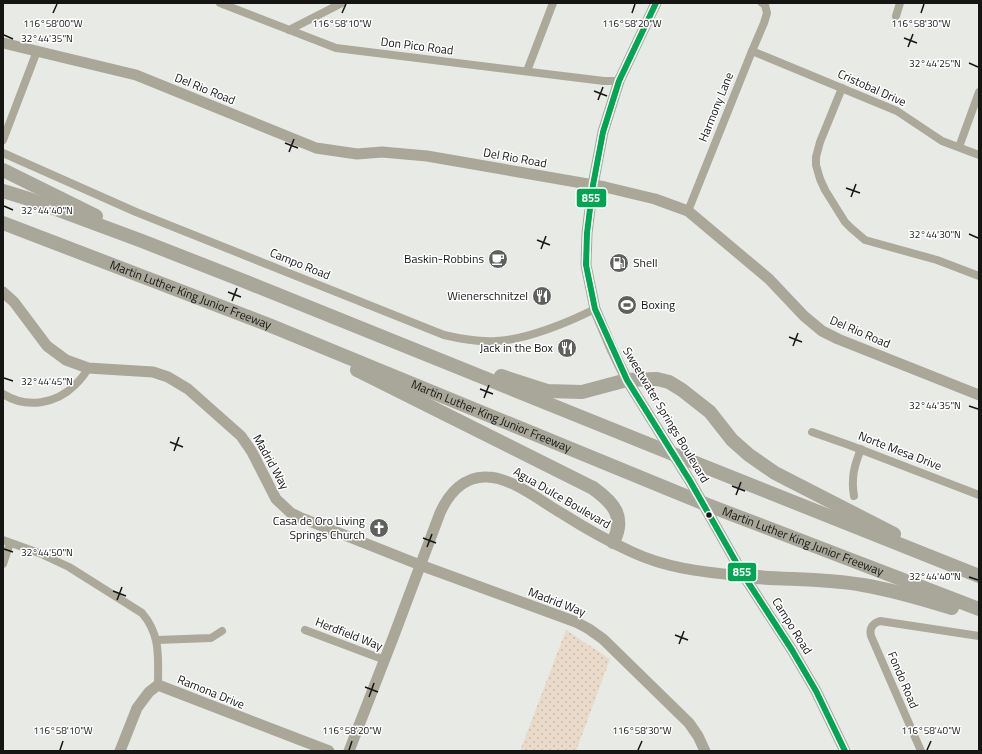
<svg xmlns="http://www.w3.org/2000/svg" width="982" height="754" font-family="'Titillium Web',sans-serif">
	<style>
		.grass { fill: url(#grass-dots) }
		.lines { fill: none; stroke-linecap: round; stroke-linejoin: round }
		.street { stroke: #aca99a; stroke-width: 8 }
		.secondary { stroke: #aba798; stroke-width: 11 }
		.highway { stroke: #a9a79a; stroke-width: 14 }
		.bus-1-casing { stroke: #fff; stroke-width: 9 }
		.bus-1 { stroke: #00a651; stroke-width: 6 }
		.ticks { fill: none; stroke: #151614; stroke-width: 1.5 }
		.bus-dot { fill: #151614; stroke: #fff; stroke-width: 1.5 }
		.labels { text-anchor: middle; stroke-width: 3; stroke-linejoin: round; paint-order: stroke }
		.street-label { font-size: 12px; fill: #151614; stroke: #fff }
		.poi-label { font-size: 12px; fill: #151614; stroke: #fff; text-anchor: end }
		.ticks-label { font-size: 10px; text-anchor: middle; fill: #151614; stroke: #fff; stroke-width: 3; stroke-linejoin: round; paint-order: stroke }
		.line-badge { stroke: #fff; stroke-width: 1.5 }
		.badge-label { font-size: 11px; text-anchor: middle; font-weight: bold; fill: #fff }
	</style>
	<defs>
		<pattern id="grass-dots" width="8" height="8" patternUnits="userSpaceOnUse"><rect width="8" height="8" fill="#eadaca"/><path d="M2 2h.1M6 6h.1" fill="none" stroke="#c8baad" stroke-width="1.8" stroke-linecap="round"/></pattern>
	</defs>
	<rect width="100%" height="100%" fill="#e8eae6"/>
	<path class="grass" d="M 566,630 L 610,659 L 576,751 L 520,751 Z"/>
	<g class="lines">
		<g class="street">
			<path d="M 220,3 L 336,48 L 604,81 L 619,81"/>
			<path d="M 896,16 L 900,3"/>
			<path d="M 289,30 L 342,3"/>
			<path d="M 752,51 L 897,111 L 942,141 L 979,155"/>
			<path d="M 527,71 L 553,3"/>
			<path d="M 842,88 L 820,142 L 816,157 L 816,165 L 820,179 L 825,190 L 845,222 L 851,228 L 865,240 L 937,260 L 979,276"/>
			<path d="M 3,140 L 37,51"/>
			<path d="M 959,147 L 979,92"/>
			<path d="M 3,153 L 136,212 L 444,335 C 461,339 479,342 496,341 C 526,340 569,322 595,309"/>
			<path d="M 688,211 L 752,51 L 764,23 L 767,13 L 765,5 L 762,3"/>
			<path d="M 3,394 C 27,409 56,404 75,385 C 81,379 85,375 88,368"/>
			<path d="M 812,432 L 849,445 L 979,495"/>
			<path d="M 854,496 C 851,478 854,466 861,449"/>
			<path d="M 3,540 L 39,553 L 69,567 L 142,613 C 161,635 158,657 158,685"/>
			<path d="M 3,564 L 10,543"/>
			<path d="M 305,630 L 385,660"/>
			<path d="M 157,640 L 211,638 L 222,631"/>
			<path d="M 921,751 L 871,636 C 869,628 873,623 880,621 L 979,636"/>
		</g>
		<g class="secondary">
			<path d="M 656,3 L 619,81 L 603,132 L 593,185 L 587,233 L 586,265 L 595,309 L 612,349 L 627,380 L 690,481 L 744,576 L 792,650 L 816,691 L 845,751"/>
			<path d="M 3,43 L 136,75 L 316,148 L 357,154 L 382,152 L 427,156 L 605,187 L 655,199 L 688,211 L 769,279 L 804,316 L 822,331 L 838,339 L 979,395"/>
			<path d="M 3,292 L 14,302 L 47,346 L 66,360 L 88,368 L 153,372 L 168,377 L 188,389 L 241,436 L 252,452 L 276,499 L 291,513 L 299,517 L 420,565 L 576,622 L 589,629 L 603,639 L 689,723 L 698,736 L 705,751"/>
			<path d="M 120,751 L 137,708 L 149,692 L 158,685 L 329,751"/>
			<path d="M 349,751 L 393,638 L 440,513 C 449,493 464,476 487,477 C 511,477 542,502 563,514 C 585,528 608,541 632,552 C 668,569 705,572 744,576"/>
		</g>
		<g class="highway">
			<path d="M 3,170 L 96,216"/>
			<path d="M 3,191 L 29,199 L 142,241 L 244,281 L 668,452 L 979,576"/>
			<path id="s1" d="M 3,223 L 269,325 L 705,504 L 979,609"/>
			<path d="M 357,370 L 593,488 C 614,503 626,517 613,542"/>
			<path d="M 501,376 L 547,391 L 582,392 L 627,380 L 657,379 L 669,382 L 682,390 L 710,412 L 732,440 L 749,455 L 775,473 L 894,534"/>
			<path d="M 744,576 C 784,580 824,578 863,585 C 893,590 923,599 952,608"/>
		</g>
		<defs>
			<path id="bus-1" d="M 656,3 L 619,81 L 603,132 L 593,185 L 587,233 L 586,265 L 595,309 L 627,380 L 690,481 L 744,576 L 792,650 L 816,691 L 845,751"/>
		</defs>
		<use href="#bus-1" class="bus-1-casing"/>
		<use href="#bus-1" class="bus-1"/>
	</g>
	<path class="ticks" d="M 53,13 L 57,4M 342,13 L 346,4M 632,13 L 635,4M 921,13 L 924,4M 4,35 L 13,39M 904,38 L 917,43M 908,47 L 913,34M 969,63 L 978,67M 594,91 L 607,96M 598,100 L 603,87M 285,143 L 298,148M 289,152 L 294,139M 846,188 L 860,193M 851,197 L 856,184M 4,206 L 13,210M 969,234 L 978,238M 537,240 L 550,245M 541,249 L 546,236M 228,292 L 241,297M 232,301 L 237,288M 789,337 L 802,342M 793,346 L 798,333M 4,378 L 13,381M 480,389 L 493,394M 484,398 L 489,385M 969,406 L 978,409M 170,442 L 183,447M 174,451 L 179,437M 732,486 L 745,491M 736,495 L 741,482M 423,538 L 436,543M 427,547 L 432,534M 4,549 L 13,552M 969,577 L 978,580M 113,591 L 126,596M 117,600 L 122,587M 675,635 L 688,640M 679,644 L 684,631M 365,687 L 378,692M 369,697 L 374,683M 60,750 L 63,741M 349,750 L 352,741M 638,750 L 642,741M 927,750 L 931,741"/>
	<defs>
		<symbol id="cafe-disc" viewBox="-11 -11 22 22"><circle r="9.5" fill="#5f605e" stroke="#fff"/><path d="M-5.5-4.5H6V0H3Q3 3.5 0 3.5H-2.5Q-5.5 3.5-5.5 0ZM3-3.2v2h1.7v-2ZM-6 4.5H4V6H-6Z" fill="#fff"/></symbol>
		<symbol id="fuel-disc" viewBox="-11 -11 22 22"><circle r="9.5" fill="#5f605e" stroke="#fff"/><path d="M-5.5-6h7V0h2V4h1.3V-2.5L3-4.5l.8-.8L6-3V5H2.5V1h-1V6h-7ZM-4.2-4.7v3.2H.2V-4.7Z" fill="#fff"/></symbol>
		<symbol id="restaurant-disc" viewBox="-11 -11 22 22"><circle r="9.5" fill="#5f605e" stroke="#fff"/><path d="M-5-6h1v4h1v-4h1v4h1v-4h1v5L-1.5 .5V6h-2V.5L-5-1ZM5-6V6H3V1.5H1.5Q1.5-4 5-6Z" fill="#fff"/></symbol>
		<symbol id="stadium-disc" viewBox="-11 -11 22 22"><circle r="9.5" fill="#5f605e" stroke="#fff"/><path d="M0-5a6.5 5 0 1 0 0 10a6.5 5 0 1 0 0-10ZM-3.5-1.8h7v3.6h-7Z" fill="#fff"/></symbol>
		<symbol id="church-disc" viewBox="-11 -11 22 22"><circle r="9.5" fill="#5f605e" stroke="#fff"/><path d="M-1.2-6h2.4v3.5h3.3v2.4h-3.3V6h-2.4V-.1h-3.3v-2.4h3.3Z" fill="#fff"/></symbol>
	</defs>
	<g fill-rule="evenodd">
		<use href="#cafe-disc" x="487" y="248" width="22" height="22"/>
		<use href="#fuel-disc" x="608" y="252" width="22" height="22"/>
		<use href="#restaurant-disc" x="531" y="285" width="22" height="22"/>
		<use href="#stadium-disc" x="616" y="294" width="22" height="22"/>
		<use href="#restaurant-disc" x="556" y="337" width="22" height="22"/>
		<use href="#church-disc" x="368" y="517" width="22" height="22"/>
	</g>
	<circle class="bus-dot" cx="709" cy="515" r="3.5"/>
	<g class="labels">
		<g class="street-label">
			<text transform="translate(417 46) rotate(7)" y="4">Don Pico Road</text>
			<text transform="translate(872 88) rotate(24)" y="4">Cristobal Drive</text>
			<text transform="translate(205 89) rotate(22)" y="4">Del Rio Road</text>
			<text transform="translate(716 107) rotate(-68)" y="4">Harmony Lane</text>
			<text transform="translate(515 158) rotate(10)" y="4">Del Rio Road</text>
			<text transform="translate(300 264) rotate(22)" y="4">Campo Road</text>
			<text dy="4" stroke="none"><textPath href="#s1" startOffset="201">Martin Luther King Junior Freeway</textPath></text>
			<text transform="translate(860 332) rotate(23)" y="4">Del Rio Road</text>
			<text transform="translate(666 415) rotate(59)" y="4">Sweetwater Springs Boulevard</text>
			<text dy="4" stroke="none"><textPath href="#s1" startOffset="525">Martin Luther King Junior Freeway</textPath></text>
			<text transform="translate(900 451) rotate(21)" y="4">Norte Mesa Drive</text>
			<text transform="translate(271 462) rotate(61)" y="4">Madrid Way</text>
			<text transform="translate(562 498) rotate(30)" y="4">Agua Dulce Boulevard</text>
			<text dy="4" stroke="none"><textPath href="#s1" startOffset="861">Martin Luther King Junior Freeway</textPath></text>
			<text transform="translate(557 602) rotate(21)" y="4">Madrid Way</text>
			<text transform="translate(792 626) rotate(58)" y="4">Campo Road</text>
			<text transform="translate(349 634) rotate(21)" y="4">Herdfield Way</text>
			<text transform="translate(903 680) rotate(67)" y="4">Fondo Road</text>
			<text transform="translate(211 692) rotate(22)" y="4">Ramona Drive</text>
		</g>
		<g class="poi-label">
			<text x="484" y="263">Baskin-Robbins</text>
			<text x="633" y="267" text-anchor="start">Shell</text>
			<text x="528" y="300">Wienerschnitzel</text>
			<text x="641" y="309" text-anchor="start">Boxing</text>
			<text x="553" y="352">Jack in the Box</text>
			<text x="365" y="525">Casa de Oro Living<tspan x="365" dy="14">Springs Church</tspan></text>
		</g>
	</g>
	<g class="ticks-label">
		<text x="53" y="27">116°58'00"W</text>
		<text x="342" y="27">116°58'10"W</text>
		<text x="632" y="27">116°58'20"W</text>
		<text x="921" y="27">116°58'30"W</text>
		<text x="47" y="42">32°44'35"N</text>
		<text x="935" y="67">32°44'25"N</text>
		<text x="47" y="214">32°44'40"N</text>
		<text x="935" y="238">32°44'30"N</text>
		<text x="47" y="385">32°44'45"N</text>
		<text x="935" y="409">32°44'35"N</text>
		<text x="47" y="556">32°44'50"N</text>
		<text x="935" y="580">32°44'40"N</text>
		<text x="63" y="734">116°58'10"W</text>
		<text x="352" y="734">116°58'20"W</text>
		<text x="642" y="734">116°58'30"W</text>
		<text x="931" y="734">116°58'40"W</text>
	</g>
	<g class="line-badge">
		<rect x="576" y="188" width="31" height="20" rx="4" fill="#00a651"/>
		<rect x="727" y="562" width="30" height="20" rx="4" fill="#00a651"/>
	</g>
	<g class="badge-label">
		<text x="591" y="202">855</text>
		<text x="742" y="576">855</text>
	</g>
	<rect width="982" height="754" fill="none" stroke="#151614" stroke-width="8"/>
</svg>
